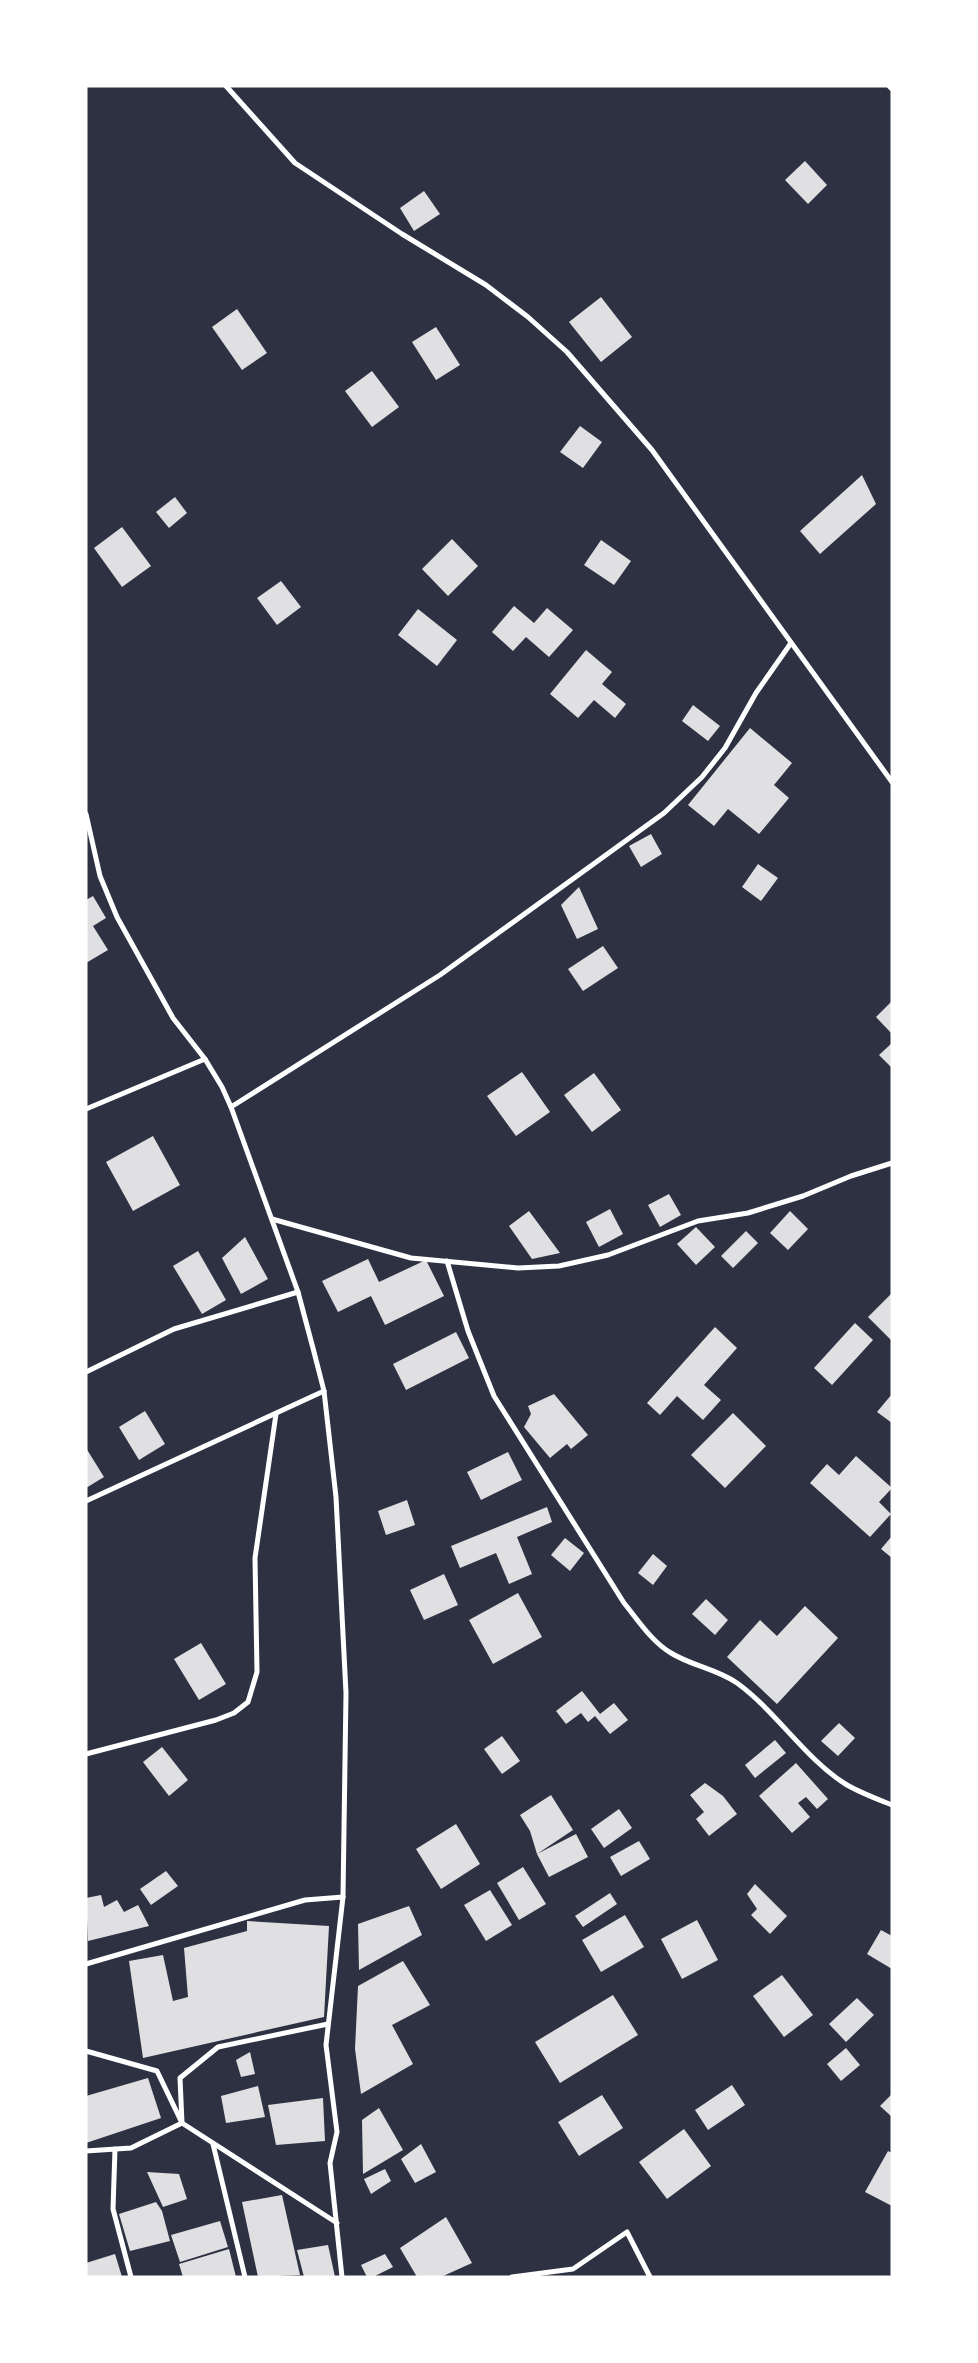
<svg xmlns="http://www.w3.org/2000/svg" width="978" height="2363" font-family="'Noto Sans',sans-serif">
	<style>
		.building { fill: #e0e0e3 }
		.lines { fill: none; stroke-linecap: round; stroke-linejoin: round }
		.minor { stroke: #fff; stroke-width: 5 }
	</style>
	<rect width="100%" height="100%" fill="#2d3142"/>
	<g class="building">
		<path d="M 805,161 L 827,185 L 808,204 L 785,180 Z"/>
		<path d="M 424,191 L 440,214 L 414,231 L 400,208 Z"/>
		<path d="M 601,297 L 632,337 L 601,362 L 569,322 Z"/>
		<path d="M 237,309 L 267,353 L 242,370 L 212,327 Z"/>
		<path d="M 436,327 L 460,365 L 436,380 L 412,342 Z"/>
		<path d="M 372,371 L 399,407 L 372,427 L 345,391 Z"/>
		<path d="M 580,426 L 602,442 L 583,468 L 560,452 Z"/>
		<path d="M 862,475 L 876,504 L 820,554 L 800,531 Z"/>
		<path d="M 175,497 L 187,513 L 169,528 L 156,512 Z"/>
		<path d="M 122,527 L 151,566 L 122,587 L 94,548 Z"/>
		<path d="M 452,539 L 478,566 L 448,596 L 422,569 Z"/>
		<path d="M 601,540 L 631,561 L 614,585 L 584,565 Z"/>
		<path d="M 281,581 L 301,607 L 277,625 L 257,598 Z"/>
		<path d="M 514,606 L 534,623 L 547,608 L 573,630 L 549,657 L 526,637 L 513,651 L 492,632 Z"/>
		<path d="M 418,609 L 457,640 L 437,666 L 398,635 Z"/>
		<path d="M 586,650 L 612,672 L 602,684 L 626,704 L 615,718 L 594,700 L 578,718 L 550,694 Z"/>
		<path d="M 693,705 L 720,726 L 708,741 L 682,721 Z"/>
		<path d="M 750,728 L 792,763 L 774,785 L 789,798 L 759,834 L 728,809 L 714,826 L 688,805 Z"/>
		<path d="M 651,834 L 662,854 L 641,867 L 629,846 Z"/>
		<path d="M 758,864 L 778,878 L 761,901 L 742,887 Z"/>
		<path d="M 579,887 L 598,929 L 577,939 L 561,905 Z"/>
		<path d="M 93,896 L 106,918 L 93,926 L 108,950 L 86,963 L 86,900 Z"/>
		<path d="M 603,946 L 618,968 L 583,991 L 568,969 Z"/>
		<path d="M 892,1001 L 892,1034 L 876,1017 Z"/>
		<path d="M 892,1043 L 892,1068 L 879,1055 Z"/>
		<path d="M 522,1072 L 550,1112 L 516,1136 L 487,1096 Z"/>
		<path d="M 594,1073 L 621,1110 L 592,1132 L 564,1095 Z"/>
		<path d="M 153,1136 L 180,1185 L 133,1211 L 106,1162 Z"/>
		<path d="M 669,1194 L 681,1215 L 660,1227 L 648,1205 Z"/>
		<path d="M 610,1209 L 623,1234 L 599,1247 L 586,1222 Z"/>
		<path d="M 529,1211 L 560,1253 L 532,1259 L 509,1226 Z"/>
		<path d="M 790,1211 L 808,1229 L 788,1250 L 770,1233 Z"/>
		<path d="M 696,1227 L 715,1247 L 696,1265 L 677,1244 Z"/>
		<path d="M 746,1231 L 758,1243 L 733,1268 L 721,1256 Z"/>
		<path d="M 245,1237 L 268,1279 L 241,1294 L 222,1258 Z"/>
		<path d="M 198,1251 L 226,1300 L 202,1314 L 173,1266 Z"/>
		<path d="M 368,1259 L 379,1282 L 426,1260 L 444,1296 L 385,1325 L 371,1296 L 338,1312 L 322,1281 Z"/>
		<path d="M 892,1293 L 892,1341 L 868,1317 Z"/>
		<path d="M 855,1323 L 873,1340 L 832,1385 L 814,1368 Z"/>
		<path d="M 715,1327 L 737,1348 L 704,1385 L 721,1400 L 703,1420 L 677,1396 L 660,1415 L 647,1403 Z"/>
		<path d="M 456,1332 L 469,1358 L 406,1390 L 393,1364 Z"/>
		<path d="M 554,1394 L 588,1435 L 571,1449 L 567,1444 L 550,1458 L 524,1427 L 531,1414 L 528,1406 Z"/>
		<path d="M 892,1394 L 892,1423 L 877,1412 Z"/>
		<path d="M 145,1411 L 165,1444 L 139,1460 L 119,1427 Z"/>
		<path d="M 733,1413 L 766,1446 L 725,1488 L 691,1455 Z"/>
		<path d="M 86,1448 L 104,1477 L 86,1488 Z"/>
		<path d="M 508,1452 L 522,1480 L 481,1500 L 467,1472 Z"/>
		<path d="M 856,1456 L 892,1488 L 879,1502 L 891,1514 L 870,1537 L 810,1483 L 827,1464 L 839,1475 Z"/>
		<path d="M 407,1500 L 415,1525 L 386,1535 L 378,1511 Z"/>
		<path d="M 547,1507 L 552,1522 L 517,1537 L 532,1574 L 509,1584 L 496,1553 L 460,1568 L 451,1546 Z"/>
		<path d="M 892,1536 L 892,1558 L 881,1549 Z"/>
		<path d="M 565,1538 L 584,1553 L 570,1571 L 551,1555 Z"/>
		<path d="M 653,1554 L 667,1566 L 653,1585 L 638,1573 Z"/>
		<path d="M 444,1574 L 458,1605 L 424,1620 L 410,1590 Z"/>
		<path d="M 518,1593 L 542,1637 L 493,1664 L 469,1620 Z"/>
		<path d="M 706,1599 L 728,1620 L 715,1635 L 692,1614 Z"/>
		<path d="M 805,1606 L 838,1638 L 777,1704 L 727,1657 L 760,1620 L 777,1636 Z"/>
		<path d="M 201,1643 L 226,1684 L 199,1700 L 174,1659 Z"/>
		<path d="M 582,1691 L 600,1714 L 614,1703 L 628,1720 L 610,1734 L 595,1716 L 588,1722 L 581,1713 L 566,1724 L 556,1711 Z"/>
		<path d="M 839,1723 L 855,1738 L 838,1756 L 821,1741 Z"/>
		<path d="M 502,1736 L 520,1761 L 502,1774 L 484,1749 Z"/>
		<path d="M 775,1740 L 786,1753 L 755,1778 L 745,1765 Z"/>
		<path d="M 162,1747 L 188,1780 L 169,1796 L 143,1762 Z"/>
		<path d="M 796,1763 L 828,1799 L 817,1809 L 806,1797 L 798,1803 L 810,1817 L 792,1833 L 759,1796 Z"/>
		<path d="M 705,1783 L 723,1796 L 737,1814 L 709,1836 L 696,1819 L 704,1812 L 690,1795 Z"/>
		<path d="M 551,1795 L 573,1830 L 537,1854 L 576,1834 L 588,1857 L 549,1877 L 537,1854 L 530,1831 L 520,1815 Z"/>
		<path d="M 619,1809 L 632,1828 L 604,1848 L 591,1829 Z"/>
		<path d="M 456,1824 L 480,1864 L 441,1889 L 416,1849 Z"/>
		<path d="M 639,1841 L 650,1859 L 621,1876 L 610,1857 Z"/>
		<path d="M 523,1867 L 546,1904 L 519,1920 L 497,1883 Z"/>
		<path d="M 166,1871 L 178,1886 L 151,1905 L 140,1889 Z"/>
		<path d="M 755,1884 L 787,1916 L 770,1934 L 751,1915 L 757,1909 L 747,1894 Z"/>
		<path d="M 490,1890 L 512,1925 L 486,1941 L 464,1905 Z"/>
		<path d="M 610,1893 L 617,1904 L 583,1927 L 575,1916 Z"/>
		<path d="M 101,1895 L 104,1907 L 117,1900 L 124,1912 L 138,1905 L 149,1926 L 88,1941 L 86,1898 Z"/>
		<path d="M 409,1906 L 422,1935 L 359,1970 L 358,1924 Z"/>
		<path d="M 625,1915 L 644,1947 L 601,1972 L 582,1940 Z"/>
		<path d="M 697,1920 L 718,1960 L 682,1979 L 661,1939 Z"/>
		<path d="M 247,1921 L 329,1926 L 324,2017 L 143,2058 L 129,1961 L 163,1955 L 173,2001 L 188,1997 L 184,1948 L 247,1931 Z"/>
		<path d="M 881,1930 L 892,1936 L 892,1969 L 867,1954 Z"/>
		<path d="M 403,1961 L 430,2005 L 392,2025 L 413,2064 L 361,2094 L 355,2049 L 358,1986 Z"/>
		<path d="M 782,1975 L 813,2015 L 784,2037 L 753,1996 Z"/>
		<path d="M 613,1995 L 638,2035 L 560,2083 L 535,2042 Z"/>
		<path d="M 857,1998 L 874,2015 L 846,2042 L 829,2024 Z"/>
		<path d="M 846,2048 L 860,2065 L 841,2081 L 827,2064 Z"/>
		<path d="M 250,2052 L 255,2074 L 241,2077 L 236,2060 Z"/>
		<path d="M 148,2078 L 161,2118 L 86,2143 L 86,2096 Z"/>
		<path d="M 732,2085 L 745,2105 L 708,2130 L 695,2110 Z"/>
		<path d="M 258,2086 L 265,2117 L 226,2123 L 221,2096 Z"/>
		<path d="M 892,2094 L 892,2117 L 880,2106 Z"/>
		<path d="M 602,2095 L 623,2128 L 579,2156 L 558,2122 Z"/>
		<path d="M 323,2098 L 325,2141 L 276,2145 L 268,2105 Z"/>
		<path d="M 379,2108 L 403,2150 L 363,2174 L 362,2120 Z"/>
		<path d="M 684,2129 L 711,2166 L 667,2199 L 639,2162 Z"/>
		<path d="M 421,2144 L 436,2172 L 415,2183 L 401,2159 Z"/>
		<path d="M 888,2151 L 892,2153 L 892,2206 L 865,2192 Z"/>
		<path d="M 385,2169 L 391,2181 L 371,2194 L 364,2179 Z"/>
		<path d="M 147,2172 L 179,2174 L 187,2199 L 163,2207 Z"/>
		<path d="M 282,2195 L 300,2275 L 258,2277 L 242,2202 Z"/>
		<path d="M 156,2202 L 162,2211 L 170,2241 L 130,2251 L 119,2214 Z"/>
		<path d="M 446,2217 L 472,2263 L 441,2277 L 417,2277 L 400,2248 Z"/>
		<path d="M 220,2221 L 228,2247 L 180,2262 L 171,2235 Z"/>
		<path d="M 328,2245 L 335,2277 L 304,2277 L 297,2250 Z"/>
		<path d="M 229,2249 L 236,2277 L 183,2277 L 179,2264 Z"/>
		<path d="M 115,2254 L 122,2277 L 86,2277 L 86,2263 Z"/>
		<path d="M 385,2254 L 393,2267 L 373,2277 L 367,2277 L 361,2265 Z"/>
	</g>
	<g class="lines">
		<g class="minor">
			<path d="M 226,86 L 295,163 L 402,234 L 486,285 L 528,317 L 567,352 L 652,450 L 892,782"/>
			<path d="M 889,86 L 892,89"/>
			<path d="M 86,814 L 100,876 L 117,917 L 173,1018 L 205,1059 L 222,1087 L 231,1107 L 298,1292 L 314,1352 L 324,1391 L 336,1497 L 346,1693 L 343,1897 L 326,2045 L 337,2132 L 330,2163 L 342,2277"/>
			<path d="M 231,1107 L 440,975 L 664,813 L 702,777 L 725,748 L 756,693 L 791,643"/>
			<path d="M 86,1109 L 205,1059"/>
			<path d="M 272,1219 L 411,1258 L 518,1268 L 559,1266 L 608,1255 L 698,1221 L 748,1213 L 803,1196 L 851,1176 L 892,1163"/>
			<path d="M 447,1261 L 468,1331 L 494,1396 L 624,1603 C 638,1620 652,1642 671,1653 C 692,1666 717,1669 737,1683 C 777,1712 805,1759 847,1785 C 861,1793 877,1799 892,1805"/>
			<path d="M 86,1372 L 174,1329 L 298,1292"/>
			<path d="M 86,1501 L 324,1391"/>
			<path d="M 86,1754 L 216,1720 L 234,1713 L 248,1702 L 257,1672 L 255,1558 L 276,1414"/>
			<path d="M 86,1964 L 305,1900 L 343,1897"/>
			<path d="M 86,2051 L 157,2071 L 182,2123 L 337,2223"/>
			<path d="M 213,2144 L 245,2277"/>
			<path d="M 115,2149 L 113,2209 L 131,2277"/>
			<path d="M 86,2151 L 131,2148 L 182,2123 L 180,2078 L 218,2047 L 328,2024"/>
			<path d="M 512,2277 L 573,2269 L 627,2232 L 650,2277"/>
		</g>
	</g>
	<rect width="978" height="2363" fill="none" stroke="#ffffff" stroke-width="175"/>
</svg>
